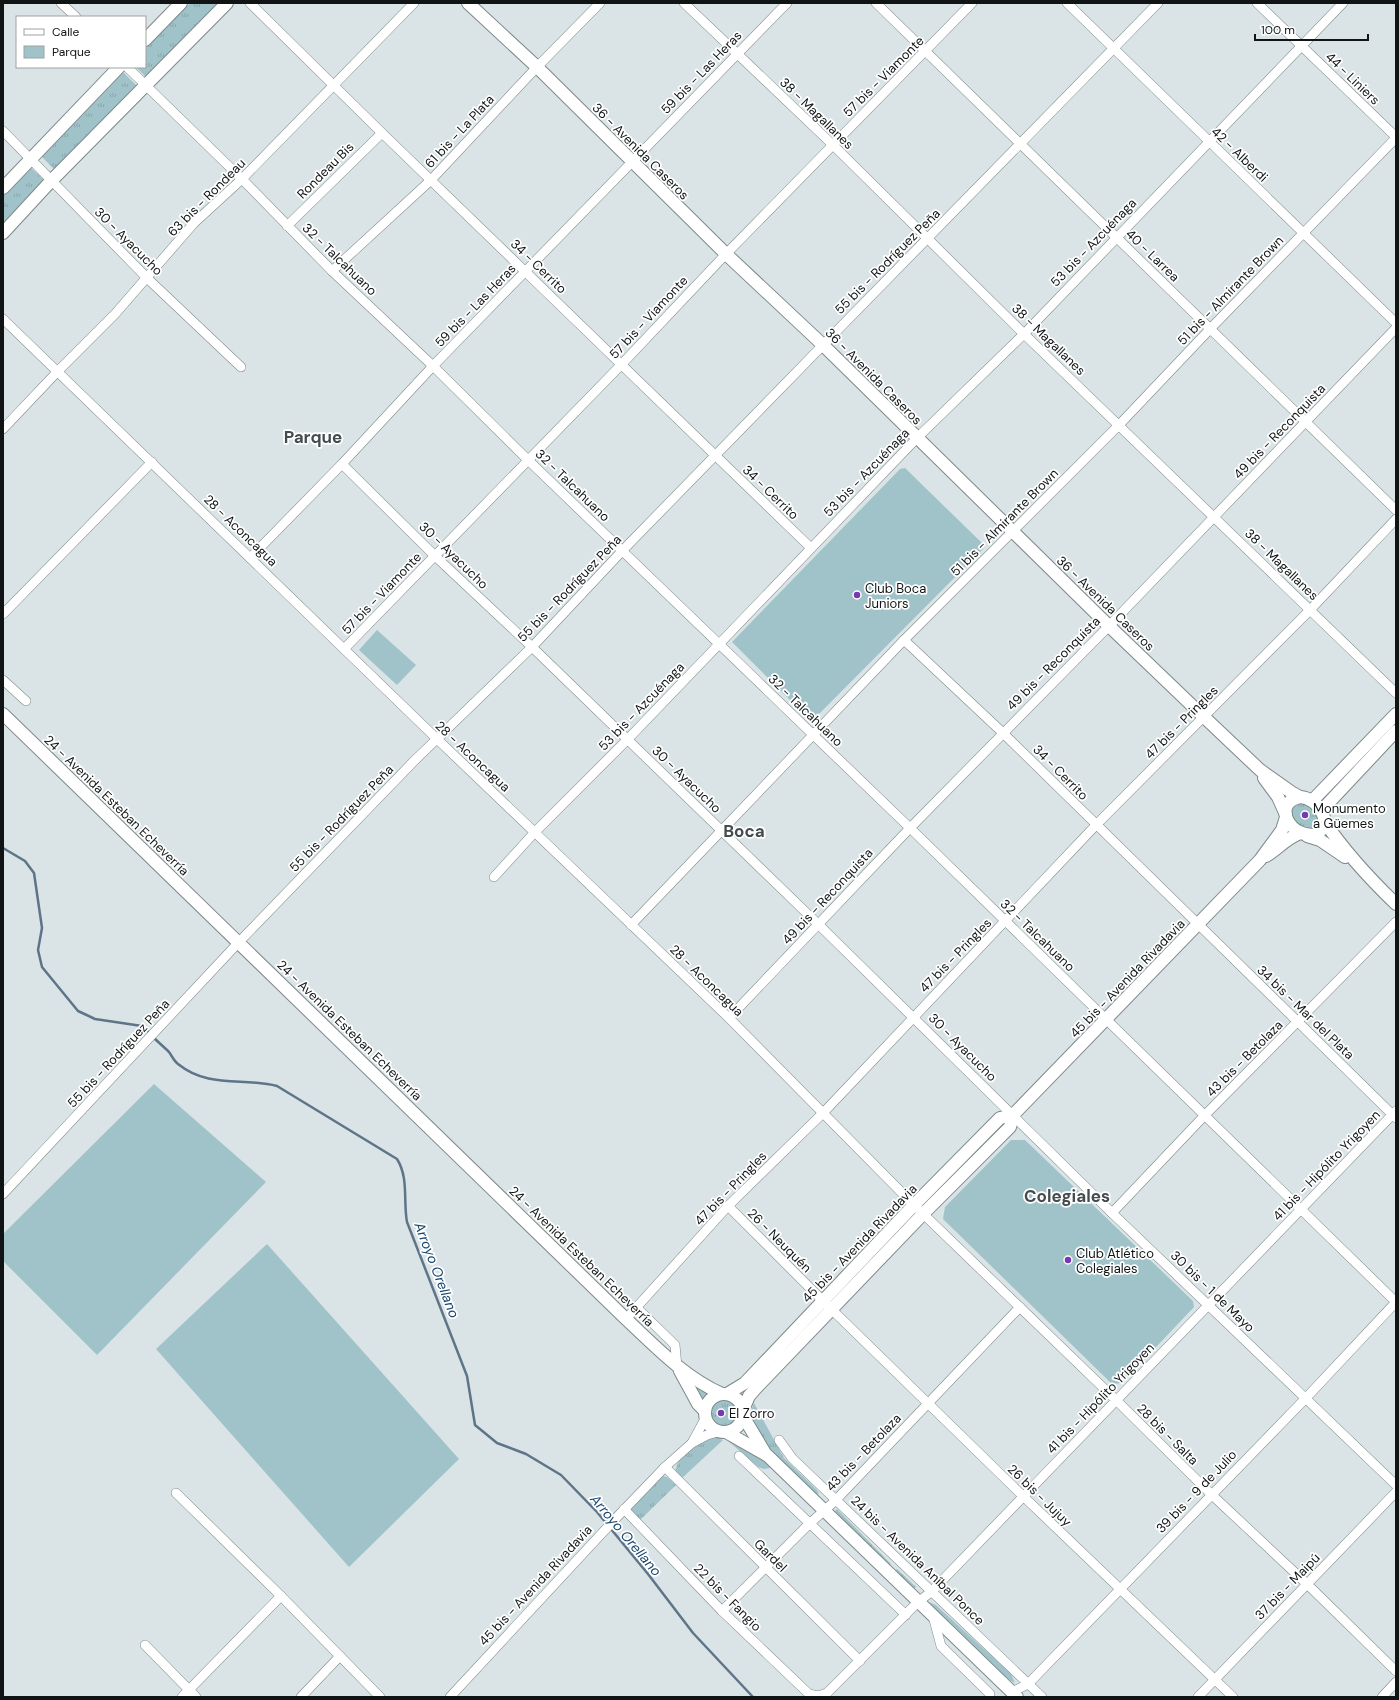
<svg xmlns="http://www.w3.org/2000/svg" width="1399" height="1700" font-family="'DM Sans',sans-serif">
	<style>
		.grass { fill: url(#grass-tufts) }
		.park { fill: #9fc3c9 }
		.lines { fill: none; stroke-linecap: round; stroke-linejoin: round }
		.stream { stroke: #5e7488; stroke-width: 2.5 }
		.street-casing { stroke: #7e8889; stroke-width: 10 }
		.secondary-casing { stroke: #7e8889; stroke-width: 14 }
		.street { stroke: #fff; stroke-width: 9 }
		.secondary { stroke: #fff; stroke-width: 12 }
		.poi-dot { fill: #753ab0; stroke: #fff; stroke-width: 1.5 }
		.labels { text-anchor: middle; stroke-width: 3.5; stroke-linejoin: round; paint-order: stroke }
		.street-label { font-size: 13px; fill: #101414; stroke: #fff }
		.poi-label { font-size: 13px; fill: #101414; stroke: #fff; text-anchor: start }
		.water-label { font-size: 14px; font-style: italic; fill: #17466d; stroke: #fff }
		.district-label { font-size: 17px; font-weight: bold; fill: #444c4e; stroke: #fff }
	</style>
	<defs>
		<pattern id="grass-tufts" width="24" height="20" patternUnits="userSpaceOnUse"><rect width="24" height="20" fill="#9fc3c9"/><path d="M3 7l-1-3M5 7V3M7 7l1-3M15 17l-1-3M17 17v-4M19 17l1-3" fill="none" stroke="#88a7ac"/></pattern>
	</defs>
	<rect width="100%" height="100%" fill="#dae4e6"/>
	<g class="grass">
		<path d="M 190,3 L 218,3 L 146,77 L 136,67 L 145,67 L 145,49 Z"/>
		<path d="M 123,72 L 137,86 L 55,170 L 41,156 Z"/>
		<path d="M 29,166 L 45,181 L 3,227 L 3,194 Z"/>
		<path d="M 1294,803 L 1308,803 L 1318,813 L 1319,825 C 1312,832 1306,829 1297,826 L 1291,814 Z"/>
		<path d="M 1004,1122 L 1006,1124 L 924,1206 L 922,1204 Z"/>
		<path d="M 688,1379 L 710,1392 L 701,1403 Z"/>
		<circle cx="724" cy="1414" r="15"/>
		<path d="M 754,1403 L 784,1458 L 817,1490 L 819,1494 L 812,1493 L 769,1452 L 751,1419 L 752,1408 Z"/>
		<path d="M 715,1437 L 723,1440 L 681,1479 L 675,1472 C 678,1453 699,1443 715,1437 Z"/>
		<path d="M 727,1440 L 747,1447 L 770,1465 L 770,1468 L 764,1469 L 758,1467 Z"/>
		<path d="M 661,1476 L 667,1477 L 676,1485 L 638,1522 L 628,1511 Z"/>
		<path d="M 837,1509 L 891,1564 L 887,1566 L 833,1513 Z"/>
		<path d="M 897,1569 L 916,1587 L 913,1591 L 893,1572 Z"/>
		<path d="M 929,1602 L 936,1605 L 1011,1674 L 1015,1683 L 999,1674 L 931,1608 Z"/>
	</g>
	<g class="park">
		<path d="M 905,468 L 983,544 L 983,549 L 814,719 L 809,719 L 732,642 L 900,469 Z"/>
		<path d="M 377,630 L 416,665 L 397,685 L 359,650 Z"/>
		<path d="M 154,1084 L 266,1182 L 97,1355 L 3,1261 L 3,1234 Z"/>
		<path d="M 1011,1140 L 1025,1140 L 1193,1301 L 1194,1307 L 1122,1383 L 1112,1384 L 943,1219 L 945,1207 Z"/>
		<path d="M 267,1244 L 459,1459 L 349,1567 L 156,1349 Z"/>
	</g>
	<g class="lines">
		<g class="stream">
			<path d="M 3,848 L 25,861 L 34,873 L 42,928 L 38,950 L 42,967 L 78,1011 L 95,1019 L 142,1026 L 150,1033"/>
			<path d="M 153,1037 C 158,1042 164,1047 169,1052 C 172,1056 174,1061 178,1064 C 209,1089 243,1077 277,1086 L 397,1159 C 409,1178 403,1201 407,1222 L 467,1376 L 475,1425 L 497,1443 L 526,1454 L 561,1475 L 597,1512 L 648,1574 L 693,1633 L 753,1697"/>
		</g>
		<defs>
			<g id="street">
				<path d="M 61,3 L 76,17"/>
				<path d="M 250,3 L 382,133 L 811,548"/>
				<path d="M 684,3 L 833,145 L 1024,334 L 1396,693"/>
				<path d="M 876,3 L 1396,510"/>
				<path d="M 1067,3 L 1396,323"/>
				<path d="M 1257,3 L 1396,137"/>
				<path d="M 127,67 L 242,179 L 332,271 L 433,366 L 528,460 L 910,828 L 1396,1302"/>
				<path d="M 3,131 L 148,279 L 241,367"/>
				<path d="M 287,226 L 382,133"/>
				<path d="M 332,271 L 431,180 L 537,67 L 600,3"/>
				<path d="M 3,319 L 437,739 L 729,1018 L 914,1205 L 1116,1400 L 1211,1494 L 1307,1584 L 1396,1671"/>
				<path d="M 3,429 L 58,371 L 115,314 L 194,223 L 242,179 L 414,3"/>
				<path d="M 342,464 L 435,556 L 532,647 L 819,925 L 1112,1213 L 1396,1485"/>
				<path d="M 250,558 L 342,464 L 433,366 L 787,3"/>
				<path d="M 3,614 L 152,462"/>
				<path d="M 904,640 L 1003,733 L 1396,1118"/>
				<path d="M 344,649 L 621,365 L 726,254 L 972,3"/>
				<path d="M 3,680 L 26,701"/>
				<path d="M 494,877 L 535,832 L 628,739 L 917,438 L 1024,334 L 1343,3"/>
				<path d="M 631,925 L 904,640 L 1119,425 L 1211,328 L 1396,138"/>
				<path d="M 729,1018 L 910,828 L 1109,626 L 1396,328"/>
				<path d="M 3,1194 L 239,942 L 414,761 L 532,647 L 623,550 L 823,345 L 1158,3"/>
				<path d="M 728,1206 L 823,1301 L 1023,1496 L 1233,1697"/>
				<path d="M 1112,1213 L 1205,1115 L 1396,922"/>
				<path d="M 637,1308 L 675,1345 L 677,1367"/>
				<path d="M 626,1319 L 728,1206 L 824,1112 L 1096,825 L 1310,610 L 1396,519"/>
				<path d="M 779,1440 L 792,1458 L 1042,1697"/>
				<path d="M 692,1443 L 705,1419"/>
				<path d="M 739,1456 L 906,1615"/>
				<path d="M 665,1467 L 860,1661"/>
				<path d="M 176,1493 L 281,1596 L 380,1697"/>
				<path d="M 624,1509 L 722,1611 L 809,1694 L 818,1696 L 827,1693 L 918,1602 L 931,1592 L 1396,1111"/>
				<path d="M 722,1611 L 809,1524 L 835,1501 L 1020,1307"/>
				<path d="M 933,1616 L 941,1646 L 990,1694"/>
				<path d="M 145,1645 L 196,1697"/>
				<path d="M 1012,1692 L 1028,1684 L 1306,1398 L 1396,1302"/>
				<path d="M 182,1697 L 281,1596"/>
				<path d="M 301,1697 L 340,1656"/>
				<path d="M 450,1697 L 617,1517 L 665,1467 L 692,1443 L 707,1435 L 718,1432"/>
				<path d="M 1198,1697 L 1396,1492"/>
				<path d="M 1382,1697 L 1396,1682"/>
			</g>
			<g id="secondary">
				<path d="M 468,3 L 537,67 L 726,254 L 823,345 L 1109,626 L 1204,717 L 1260,770 L 1291,792 L 1300,797"/>
				<path d="M 145,40 L 181,3"/>
				<path d="M 3,188 L 119,67"/>
				<path d="M 3,233 L 51,181 L 227,3"/>
				<path d="M 3,714 L 626,1319 C 656,1347 684,1377 722,1394"/>
				<path d="M 1264,778 L 1278,797 L 1286,815"/>
				<path d="M 1300,797 C 1318,798 1334,822 1317,834 C 1290,840 1271,803 1300,797 Z"/>
				<path d="M 1312,801 L 1396,714"/>
				<path d="M 1321,811 L 1396,731"/>
				<path d="M 1324,821 C 1345,852 1369,878 1396,904"/>
				<path d="M 1307,836 L 1320,840 L 1345,857"/>
				<path d="M 1266,856 C 1278,849 1287,837 1301,833"/>
				<path d="M 680,1371 L 698,1404 L 705,1411"/>
				<circle cx="724" cy="1413" r="19"/>
				<path d="M 727,1394 L 745,1383 L 914,1205 L 1000,1118 L 1013,1115"/>
				<path d="M 743,1410 L 749,1396 L 756,1388 L 923,1214 L 1010,1127 L 1013,1115 L 1260,860 L 1282,830 L 1286,817"/>
				<path d="M 743,1416 L 765,1453"/>
				<path d="M 726,1432 L 768,1456 L 1017,1697"/>
			</g>
		</defs>
		<use href="#street" class="street-casing"/>
		<use href="#secondary" class="secondary-casing"/>
		<use href="#street" class="street"/>
		<use href="#secondary" class="secondary"/>
	</g>
	<g class="poi-dot">
		<circle cx="857" cy="595" r="4"/>
		<circle cx="1305" cy="815" r="4"/>
		<circle cx="1068" cy="1260" r="4"/>
		<circle cx="721" cy="1413" r="4"/>
	</g>
	<g class="labels">
		<g class="street-label">
			<text transform="translate(701 72) rotate(-46)" y="5">59 bis - Las Heras</text>
			<text transform="translate(883 76) rotate(-45)" y="5">57 bis - Viamonte</text>
			<text transform="translate(1353 78) rotate(44)" y="5">44 - Liniers</text>
			<text transform="translate(817 113) rotate(44)" y="5">38 - Magallanes</text>
			<text transform="translate(459 131) rotate(-47)" y="5">61 bis - La Plata</text>
			<text transform="translate(641 151) rotate(45)" y="5">36 - Avenida Caseros</text>
			<text transform="translate(1240 154) rotate(44)" y="5">42 - Alberdi</text>
			<text transform="translate(325 170) rotate(-45)" y="5">Rondeau Bis</text>
			<text transform="translate(206 197) rotate(-45)" y="5">63 bis - Rondeau</text>
			<text transform="translate(129 241) rotate(45)" y="5">30 - Ayacucho</text>
			<text transform="translate(1093 242) rotate(-46)" y="5">53 bis - Azcuénaga</text>
			<text transform="translate(1153 255) rotate(44)" y="5">40 - Larrea</text>
			<text transform="translate(340 259) rotate(44)" y="5">32 - Talcahuano</text>
			<text transform="translate(887 261) rotate(-45)" y="5">55 bis - Rodríguez Peña</text>
			<text transform="translate(539 266) rotate(44)" y="5">34 - Cerrito</text>
			<text transform="translate(1230 290) rotate(-46)" y="5">51 bis - Almirante Brown</text>
			<text transform="translate(475 305) rotate(-46)" y="5">59 bis - Las Heras</text>
			<text transform="translate(648 317) rotate(-47)" y="5">57 bis - Viamonte</text>
			<text transform="translate(1049 339) rotate(44)" y="5">38 - Magallanes</text>
			<text transform="translate(874 376) rotate(45)" y="5">36 - Avenida Caseros</text>
			<text transform="translate(1279 431) rotate(-46)" y="5">49 bis - Reconquista</text>
			<text transform="translate(866 472) rotate(-46)" y="5">53 bis - Azcuénaga</text>
			<text transform="translate(573 485) rotate(44)" y="5">32 - Talcahuano</text>
			<text transform="translate(771 492) rotate(44)" y="5">34 - Cerrito</text>
			<text transform="translate(1004 522) rotate(-45)" y="5">51 bis - Almirante Brown</text>
			<text transform="translate(241 530) rotate(44)" y="5">28 - Aconcagua</text>
			<text transform="translate(454 555) rotate(44)" y="5">30 - Ayacucho</text>
			<text transform="translate(1282 564) rotate(44)" y="5">38 - Magallanes</text>
			<text transform="translate(569 588) rotate(-46)" y="5">55 bis - Rodríguez Peña</text>
			<text transform="translate(381 593) rotate(-46)" y="5">57 bis - Viamonte</text>
			<text transform="translate(1106 603) rotate(44)" y="5">36 - Avenida Caseros</text>
			<text transform="translate(1053 663) rotate(-45)" y="5">49 bis - Reconquista</text>
			<text transform="translate(641 706) rotate(-46)" y="5">53 bis - Azcuénaga</text>
			<text transform="translate(806 710) rotate(44)" y="5">32 - Talcahuano</text>
			<text transform="translate(1181 722) rotate(-45)" y="5">47 bis - Pringles</text>
			<text transform="translate(473 756) rotate(43)" y="5">28 - Aconcagua</text>
			<text transform="translate(1061 772) rotate(45)" y="5">34 - Cerrito</text>
			<text transform="translate(687 779) rotate(44)" y="5">30 - Ayacucho</text>
			<text transform="translate(117 805) rotate(44)" y="5">24 - Avenida Esteban Echeverría</text>
			<text transform="translate(341 818) rotate(-46)" y="5">55 bis - Rodríguez Peña</text>
			<text transform="translate(827 896) rotate(-47)" y="5">49 bis - Reconquista</text>
			<text transform="translate(1038 935) rotate(44)" y="5">32 - Talcahuano</text>
			<text transform="translate(955 955) rotate(-46)" y="5">47 bis - Pringles</text>
			<text transform="translate(1127 978) rotate(-46)" y="5">45 bis - Avenida Rivadavia</text>
			<text transform="translate(707 980) rotate(44)" y="5">28 - Aconcagua</text>
			<text transform="translate(1306 1012) rotate(44)" y="5">34 bis - Mar del Plata</text>
			<text transform="translate(350 1030) rotate(44)" y="5">24 - Avenida Esteban Echeverría</text>
			<text transform="translate(963 1047) rotate(45)" y="5">30 - Ayacucho</text>
			<text transform="translate(118 1053) rotate(-47)" y="5">55 bis - Rodríguez Peña</text>
			<text transform="translate(1244 1058) rotate(-45)" y="5">43 bis - Betolaza</text>
			<text transform="translate(1326 1165) rotate(-46)" y="5">41 bis - Hipólito Yrigoyen</text>
			<text transform="translate(730 1188) rotate(-46)" y="5">47 bis - Pringles</text>
			<text transform="translate(780 1240) rotate(45)" y="5">26 - Neuquén</text>
			<text transform="translate(859 1243) rotate(-46)" y="5">45 bis - Avenida Rivadavia</text>
			<text transform="translate(582 1256) rotate(44)" y="5">24 - Avenida Esteban Echeverría</text>
			<text transform="translate(1213 1291) rotate(44)" y="5">30 bis - 1 de Mayo</text>
			<text transform="translate(1100 1398) rotate(-46)" y="5">41 bis - Hipólito Yrigoyen</text>
			<text transform="translate(1168 1434) rotate(45)" y="5">28 bis - Salta</text>
			<text transform="translate(863 1452) rotate(-46)" y="5">43 bis - Betolaza</text>
			<text transform="translate(1196 1491) rotate(-46)" y="5">39 bis - 9 de Julio</text>
			<text transform="translate(1040 1495) rotate(44)" y="5">26 bis - Jujuy</text>
			<text transform="translate(771 1555) rotate(45)" y="5">Gardel</text>
			<text transform="translate(918 1560) rotate(44)" y="5">24 bis - Avenida Aníbal Ponce</text>
			<text transform="translate(535 1585) rotate(-47)" y="5">45 bis - Avenida Rivadavia</text>
			<text transform="translate(1287 1586) rotate(-46)" y="5">37 bis - Maipú</text>
			<text transform="translate(728 1597) rotate(45)" y="5">22 bis - Fangio</text>
		</g>
		<g class="poi-label">
			<text x="865" y="593">Club Boca<tspan x="865" dy="15">Juniors</tspan></text>
			<text x="1313" y="813">Monumento<tspan x="1313" dy="15">a Güemes</tspan></text>
			<text x="1076" y="1258">Club Atlético<tspan x="1076" dy="15">Colegiales</tspan></text>
			<text x="729" y="1418">El Zorro</text>
		</g>
		<g class="water-label">
			<text transform="translate(437 1270) rotate(69)" y="5">Arroyo Orellano</text>
			<text transform="translate(626 1535) rotate(50)" y="5">Arroyo Orellano</text>
		</g>
		<g class="district-label">
			<text x="313" y="443">Parque</text>
			<text x="744" y="837">Boca</text>
			<text x="1067" y="1202">Colegiales</text>
		</g>
	</g>
	<rect width="1399" height="1700" fill="none" stroke="#101414" stroke-width="8"/>
	<rect x="16" y="16" width="130" height="52" fill="#ffffff" stroke="#9fa1a1"/>
	<rect x="24" y="29" width="20" height="6" fill="#ffffff" stroke="#9fa1a1"/>
	<text x="52" y="36" font-size="12" fill="#101414">Calle</text>
	<rect x="24" y="46" width="20" height="12" fill="#9fc3c9" stroke="#9fa1a1"/>
	<text x="52" y="56" font-size="12" fill="#101414">Parque</text>
	<path d="M1255 34v6h113v-6" fill="none" stroke="#101414" stroke-width="2"/>
	<text x="1261" y="34" font-size="12" fill="#101414" stroke="#ffffff" stroke-width="3" paint-order="stroke">100 m</text>
</svg>
